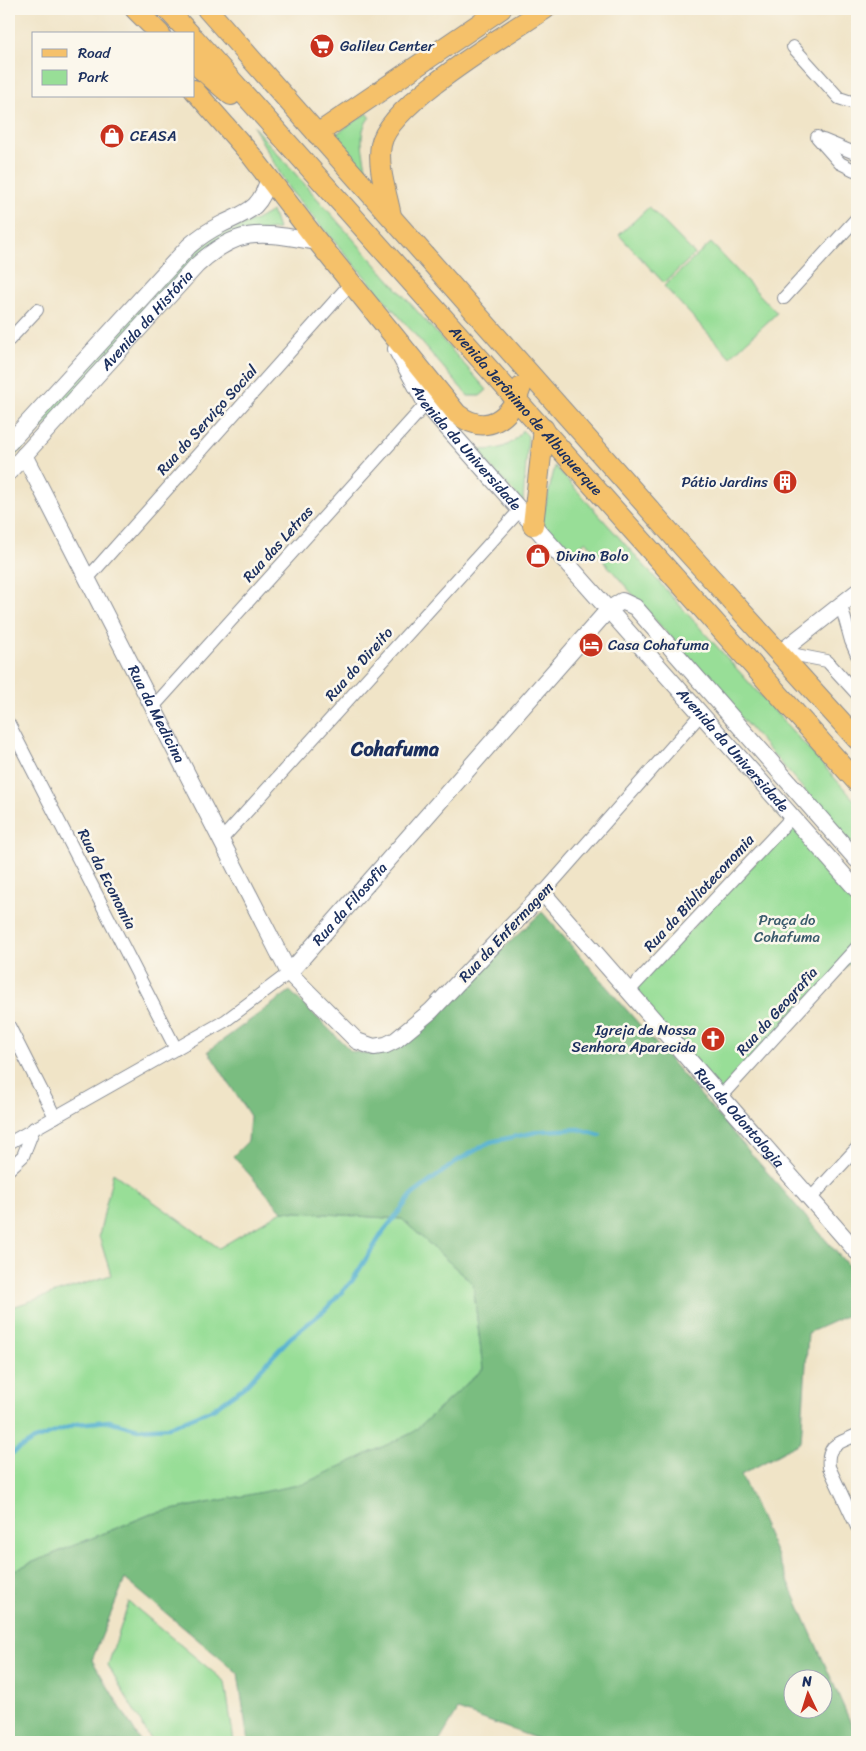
<svg xmlns="http://www.w3.org/2000/svg" width="866" height="1751" font-family="Sriracha,sans-serif">
	<style>
		.green { fill: #98de97; stroke: #5a867a }
		.forest { fill: #7abd80; stroke: #4a766f; fill-rule: evenodd }
		.lines { fill: none; stroke-linecap: round; stroke-linejoin: round }
		.stream { stroke: #50afcf; stroke-width: 4.5 }
		.minor-casing { stroke: #868a92; stroke-width: 14 }
		.tertiary-casing { stroke: #868a92; stroke-width: 18 }
		.primary-casing { stroke: #868a92; stroke-width: 22 }
		.minor { stroke: #fff; stroke-width: 12 }
		.tertiary { stroke: #fff; stroke-width: 16 }
		.primary { stroke: #f5c16b; stroke-width: 20 }
		.labels { text-anchor: middle; stroke-width: 5; stroke-linejoin: round; paint-order: stroke }
		.poi-label { font-size: 15px; fill: #1b2f5e; stroke: #fbf7ec; text-anchor: start }
		.street-label { font-size: 15px; fill: #1b2f5e; stroke: #fbf7ec }
		.park-label { font-size: 15px; fill: #3a5b6c; stroke: #fbf7ec }
		.district-label { font-size: 20px; font-weight: bold; fill: #1b2f5e; stroke: #fbf7ec }
	</style>
	<rect width="100%" height="100%" fill="#fbf7ec"/>
	<filter id="ink" filterUnits="userSpaceOnUse"><feTurbulence type="fractalNoise" baseFrequency=".02" numOctaves="2"/><feDisplacementMap in="SourceGraphic" scale="10" xChannelSelector="R" yChannelSelector="G"/><feConvolveMatrix kernelMatrix="1 2 1 2 8 2 1 2 1" color-interpolation-filters="sRGB"/></filter>
	<filter id="wash" filterUnits="userSpaceOnUse"><feTurbulence type="fractalNoise" baseFrequency=".0096" numOctaves="4" result="noise"/><feDisplacementMap in="SourceGraphic" scale="20" xChannelSelector="R" yChannelSelector="G"/><feGaussianBlur stdDeviation="1.12" result="paint"/><feColorMatrix in="noise" values="0 0 0 0 0 0 0 0 0 0 0 0 0 0 0 0 0 1.4 0 .05"/><feComposite in="paint" operator="in"/></filter>
	<g filter="url(#wash)">
		<rect width="100%" height="100%" fill="#f0e4c7"/>
		<g class="green">
			<path d="M 367,113 L 370,117 C 357,132 363,150 366,168 L 364,170 L 333,136 Z"/>
			<path d="M 253,126 L 487,390 L 480,396 L 468,396 L 289,189 Z"/>
			<path d="M 649,207 L 695,254 L 664,283 L 619,235 Z"/>
			<path d="M 272,211 L 278,229 L 231,235 L 9,462 L 9,452 L 178,267 L 215,236 L 256,220 Z"/>
			<path d="M 711,243 L 777,313 L 730,357 L 664,286 Z"/>
			<path d="M 522,430 L 528,436 L 523,502 L 474,449 C 494,451 512,449 522,430 Z"/>
			<path d="M 555,466 L 857,803 L 857,850 L 586,541 L 569,556 L 541,524 Z"/>
			<path d="M 794,823 L 857,897 L 857,955 L 719,1097 L 628,994 Z"/>
			<path d="M 113,1173 L 219,1248 L 282,1211 L 402,1219 L 473,1284 L 483,1369 L 412,1433 L 303,1485 L 151,1514 L 9,1572 L 9,1308 L 111,1275 L 99,1236 Z"/>
			<path d="M 129,1602 L 225,1682 L 234,1742 L 152,1742 L 108,1665 Z"/>
		</g>
		<path class="forest" d="M 542,912 L 857,1276 L 857,1311 L 808,1333 L 801,1442 L 741,1475 L 857,1737 L 857,1742 L 546,1742 L 458,1710 L 439,1742 L 248,1742 L 238,1673 L 125,1579 L 92,1660 L 141,1742 L 9,1742 L 9,1572 L 151,1514 L 303,1484 L 412,1433 L 483,1369 L 473,1284 L 402,1219 L 282,1211 L 233,1156 L 248,1141 L 250,1116 L 208,1051 L 290,991 L 351,1051 L 367,1054 L 385,1053 L 397,1049 ZM 794,1678 L 824,1678 L 824,1708 L 794,1708 Z"/>
		<g class="lines">
			<path class="stream" d="M 9,1455 L 32,1441 L 76,1424 L 109,1421 L 138,1429 L 169,1427 L 213,1409 L 244,1387 L 290,1338 L 325,1310 L 352,1281 L 383,1232 L 412,1195 L 457,1161 L 490,1142 L 541,1131 L 578,1129 L 600,1135"/>
		</g>
	</g>
	<g filter="url(#ink)">
		<g class="lines">
			<defs>
				<g id="minor">
					<path d="M 793,47 L 839,98 L 851,102 L 857,100"/>
					<path d="M 817,137 L 840,163 L 854,170"/>
					<path d="M 823,140 L 857,154"/>
					<path d="M 784,298 L 857,218"/>
					<path d="M 9,340 L 37,310"/>
					<path d="M 87,579 L 351,283"/>
					<path d="M 841,605 L 851,641 L 857,655"/>
					<path d="M 781,652 L 827,661 L 857,694"/>
					<path d="M 153,707 L 426,404"/>
					<path d="M 9,724 L 176,1049"/>
					<path d="M 221,840 L 520,510"/>
					<path d="M 543,893 L 701,714"/>
					<path d="M 629,991 L 792,817"/>
					<path d="M 9,1026 L 55,1117"/>
					<path d="M 721,1096 L 857,947"/>
					<path d="M 9,1143 L 225,1021 L 289,973"/>
					<path d="M 9,1169 L 23,1156 L 34,1128"/>
					<path d="M 810,1199 L 857,1148"/>
					<path d="M 857,1435 C 839,1443 826,1444 829,1467 L 857,1527"/>
				</g>
				<g id="tertiary">
					<path id="s1" d="M 396,349 L 426,404 L 857,890"/>
					<path d="M 9,443 L 189,246 C 199,237 210,230 222,224 C 249,211 261,209 269,177"/>
					<path id="s2" d="M 24,455 L 289,973 L 357,1041 L 374,1047 L 386,1045 L 396,1040 L 431,1011 L 543,893 L 857,1252"/>
					<path id="s3" d="M 9,472 L 197,265 C 241,225 263,233 318,242"/>
					<path d="M 781,652 L 857,592"/>
					<path id="s4" d="M 289,973 L 608,610 L 622,601 L 635,607 L 857,860"/>
				</g>
				<g id="primary">
					<path d="M 135,9 L 160,34"/>
					<path d="M 167,9 L 190,34"/>
					<path d="M 207,9 L 683,547 L 857,739"/>
					<path id="s5" d="M 194,38 L 857,782"/>
					<path d="M 194,63 L 231,95"/>
					<path d="M 194,90 L 251,155 L 318,242 L 457,414 C 487,437 511,418 521,387"/>
					<path d="M 317,134 L 501,9"/>
					<path d="M 391,216 C 387,194 377,167 381,145 C 388,104 508,34 545,9"/>
					<path d="M 533,525 L 544,429"/>
				</g>
			</defs>
			<use href="#minor" class="minor-casing"/>
			<use href="#tertiary" class="tertiary-casing"/>
			<use href="#primary" class="primary-casing"/>
			<use href="#minor" class="minor"/>
			<use href="#tertiary" class="tertiary"/>
			<use href="#primary" class="primary"/>
		</g>
	</g>
	<defs>
		<symbol id="supermarket-disc" viewBox="-11 -11 22 22"><circle r="9.5" fill="#c8321e" stroke="#fbf7ec"/><path d="M-6-5.5h2.5l.6 2H6L4.5 2H-2.5L-4.4-4H-6ZM-1.5 3.2a1.3 1.3 0 1 0 .1 0ZM3 3.2a1.3 1.3 0 1 0 .1 0Z" fill="#fff"/></symbol>
		<symbol id="shop-disc" viewBox="-11 -11 22 22"><circle r="9.5" fill="#c8321e" stroke="#fbf7ec"/><path d="M-5-2.5h2.3a2.7 3.5 0 0 1 5.4 0H5L5.5 6h-11ZM-1.5-2.5h3a1.5 2.3 0 0 0-3 0Z" fill="#fff"/></symbol>
		<symbol id="building-disc" viewBox="-11 -11 22 22"><circle r="9.5" fill="#c8321e" stroke="#fbf7ec"/><path d="M-4-6H4V6H1V3H-1V6H-4ZM-2.5-4.3h1.7v1.8h-1.7ZM.8-4.3h1.7v1.8H.8ZM-2.5-1h1.7V.8h-1.7ZM.8-1h1.7V.8H.8Z" fill="#fff"/></symbol>
		<symbol id="hotel-disc" viewBox="-11 -11 22 22"><circle r="9.5" fill="#c8321e" stroke="#fbf7ec"/><path d="M-6-4.5h1.5V1H6V5H4.5V3h-9V5H-6ZM-4 0a1.8 1.8 0 1 1 3.6 0ZM.5 0V-2.5h3Q6-2.5 6 0Z" fill="#fff"/></symbol>
		<symbol id="church-disc" viewBox="-11 -11 22 22"><circle r="9.5" fill="#c8321e" stroke="#fbf7ec"/><path d="M-1.2-6h2.4v3.5h3.3v2.4h-3.3V6h-2.4V-.1h-3.3v-2.4h3.3Z" fill="#fff"/></symbol>
	</defs>
	<g fill-rule="evenodd">
		<use href="#supermarket-disc" x="308" y="32" width="28" height="28"/>
		<use href="#shop-disc" x="98" y="122" width="28" height="28"/>
		<use href="#building-disc" x="771" y="468" width="28" height="28"/>
		<use href="#shop-disc" x="524" y="542" width="28" height="28"/>
		<use href="#hotel-disc" x="577" y="631" width="28" height="28"/>
		<use href="#church-disc" x="699" y="1025" width="28" height="28"/>
	</g>
	<g class="labels">
		<g class="poi-label">
			<text x="340" y="51">Galileu Center</text>
			<text x="130" y="141">CEASA</text>
			<text x="768" y="487" text-anchor="end">Pátio Jardins</text>
			<text x="556" y="561">Divino Bolo</text>
			<text x="608" y="650">Casa Cohafuma</text>
			<text x="696" y="1035" text-anchor="end">Igreja de Nossa<tspan x="696" dy="17">Senhora Aparecida</tspan></text>
		</g>
		<g class="street-label">
			<text dy="5" stroke="none"><textPath href="#s3" startOffset="205">Avenida da História</textPath></text>
			<text dy="5" stroke="none"><textPath href="#s5" startOffset="499">Avenida Jerônimo de Albuquerque</textPath></text>
			<text transform="translate(207 420) rotate(-48)" y="5">Rua do Serviço Social</text>
			<text dy="5" stroke="none"><textPath href="#s1" startOffset="122">Avenida da Universidade</textPath></text>
			<text transform="translate(278 544) rotate(-48)" y="5">Rua das Letras</text>
			<text transform="translate(359 664) rotate(-48)" y="5">Rua do Direito</text>
			<text dy="5" stroke="none"><textPath href="#s2" startOffset="291">Rua da Medicina</textPath></text>
			<text dy="5" stroke="none"><textPath href="#s1" startOffset="525">Avenida da Universidade</textPath></text>
			<text transform="translate(107 879) rotate(63)" y="5">Rua da Economia</text>
			<text transform="translate(699 893) rotate(-47)" y="5">Rua da Biblioteconomia</text>
			<text dy="5" stroke="none"><textPath href="#s4" startOffset="92">Rua da Filosofia</textPath></text>
			<text transform="translate(506 932) rotate(-47)" y="5">Rua da Enfermagem</text>
			<text transform="translate(777 1011) rotate(-48)" y="5">Rua da Geografia</text>
			<text dy="5" stroke="none"><textPath href="#s2" startOffset="1226">Rua da Odontologia</textPath></text>
		</g>
		<g class="park-label">
			<text x="787" y="925">Praça do<tspan x="787" dy="17">Cohafuma</tspan></text>
		</g>
		<g class="district-label">
			<text x="395" y="756">Cohafuma</text>
		</g>
	</g>
	<rect width="866" height="1751" fill="none" stroke="#fbf7ec" stroke-width="30"/>
	<rect x="32" y="32" width="162" height="65" fill="#fbf7ec" stroke="#a1a7b3"/>
	<rect x="42" y="49" width="25" height="8" fill="#f5c16b" stroke="#a1a7b3"/>
	<text x="78" y="58" font-size="15" fill="#1b2f5e">Road</text>
	<rect x="42" y="70" width="25" height="15" fill="#98de97" stroke="#a1a7b3"/>
	<text x="78" y="82" font-size="15" fill="#1b2f5e">Park</text>
	<g transform="translate(808 1694) rotate(356)"><circle r="24" fill="#fbf7ec" stroke="#a1a7b3"/>
	<path d="M0-4L9 19L0 12L-9 19Z" fill="#c8321e"/>
	<text y="-8" font-size="14" font-weight="bold" text-anchor="middle" fill="#1b2f5e">N</text>
	</g>
</svg>
